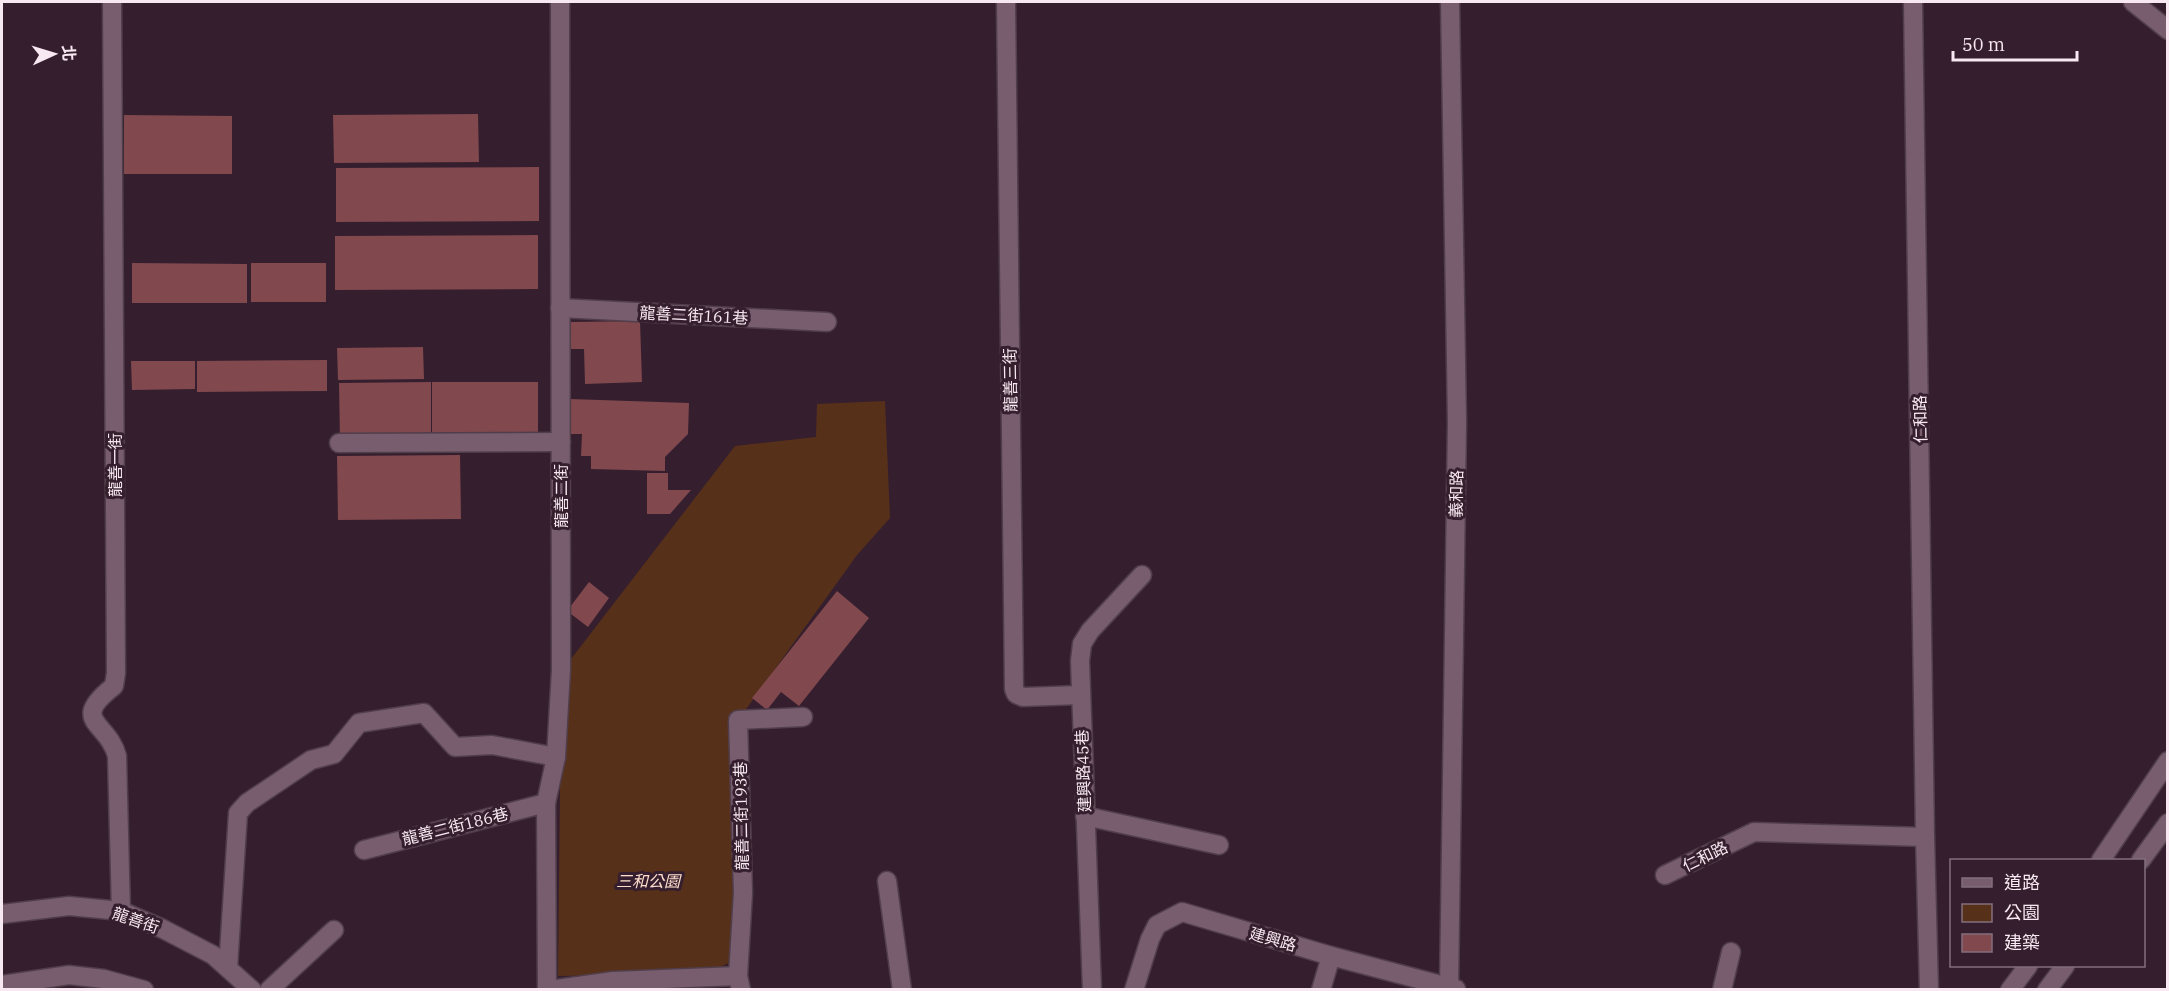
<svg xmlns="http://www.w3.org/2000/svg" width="2169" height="991" font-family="'IBM Plex Serif','Noto Sans TC',serif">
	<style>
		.green { fill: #57301a }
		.building { fill: #81484e }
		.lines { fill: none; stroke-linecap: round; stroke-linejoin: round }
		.minor-casing { stroke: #513e4b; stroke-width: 21 }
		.minor { stroke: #775d6e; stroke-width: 18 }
		.labels { text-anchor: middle; stroke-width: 6; stroke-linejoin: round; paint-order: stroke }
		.street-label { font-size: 16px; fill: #f7e8f1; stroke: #351f2e }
		.park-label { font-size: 16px; font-style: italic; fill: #feddcc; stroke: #351f2e }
	</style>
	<rect width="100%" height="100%" fill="#351f2e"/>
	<path class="green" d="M 885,401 L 890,518 L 857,555 L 729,733 L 735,890 L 733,961 L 707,973 L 558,976 L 560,787 L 571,659 L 735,446 L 816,437 L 817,404 Z"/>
	<g class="building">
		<path d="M 478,114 L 479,162 L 334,163 L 333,115 Z"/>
		<path d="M 124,115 L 232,116 L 232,174 L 124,174 Z"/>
		<path d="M 539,167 L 539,221 L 336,222 L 336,168 Z"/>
		<path d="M 538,235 L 538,289 L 335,290 L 335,236 Z"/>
		<path d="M 132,263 L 247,264 L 247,303 L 132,303 Z"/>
		<rect x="251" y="263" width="75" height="39"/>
		<path d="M 640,321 L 642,382 L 585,384 L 584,349 L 571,349 L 571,322 Z"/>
		<path d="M 423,347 L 424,379 L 338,380 L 337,348 Z"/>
		<path d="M 327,360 L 327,391 L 197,392 L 197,361 Z"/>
		<path d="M 131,361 L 195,361 L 195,389 L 132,390 Z"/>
		<path d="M 431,382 L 431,440 L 340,441 L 339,383 Z"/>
		<rect x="432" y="382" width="106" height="56"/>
		<path d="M 570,399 L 689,403 L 688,434 L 665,457 L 665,471 L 591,469 L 591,456 L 581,456 L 582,434 L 569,434 Z"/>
		<path d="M 460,455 L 461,519 L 338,520 L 337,456 Z"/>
		<path d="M 647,473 L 668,473 L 668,490 L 691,490 L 670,514 L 647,514 Z"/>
		<path d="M 589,582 L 609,598 L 588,627 L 567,611 Z"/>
		<path d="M 837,591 L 869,618 L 799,706 L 781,692 L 767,710 L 752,698 Z"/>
	</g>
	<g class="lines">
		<defs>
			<g id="minor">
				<path d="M 112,2 L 116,673 L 114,686 C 68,722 108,721 117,756 L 121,911"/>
				<path d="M 1006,2 L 1014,689 L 1016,694 L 1023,697 L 1080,695"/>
				<path d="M 1913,2 L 1925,837 L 1929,990"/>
				<path d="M 2133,2 L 2168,30"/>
				<path d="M 560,308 L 827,322"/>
				<path d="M 339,443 L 561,442"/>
				<path d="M 1085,816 L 1219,845"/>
				<path d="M 364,850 L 546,803"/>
				<path d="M 2101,860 L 2168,761"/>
				<path d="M 2141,860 L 2168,823"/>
				<path d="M 1665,875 L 1754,832 L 1925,837"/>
				<path d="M 887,881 L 902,990"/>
				<path d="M 2,914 L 69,906 L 121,911 L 163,929 L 213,955 L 252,990"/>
				<path d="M 228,968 L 238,813 L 247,803 L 311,760 L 334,754 L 359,723 L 424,713 L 455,747 L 492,745 L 556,757"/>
				<path d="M 2,985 L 69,975 L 104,979 L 144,990"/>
				<path d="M 269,990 L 334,930"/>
				<path d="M 547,990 L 546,803 L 556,757 L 561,670 L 560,2"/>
				<path d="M 550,990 L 613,981 L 738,976"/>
				<path d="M 741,990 L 738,976 L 743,893 L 738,720 L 803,717"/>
				<path d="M 1092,990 L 1080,661 L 1082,644 L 1090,631 L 1142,575"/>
				<path d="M 1134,990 L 1150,939 L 1157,925 L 1182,912 L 1331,956 L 1456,989"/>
				<path d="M 1321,990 L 1331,956"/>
				<path d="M 1449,990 L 1457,422 L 1450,2"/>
				<path d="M 1722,990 L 1731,952"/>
				<path d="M 2010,990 L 2028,966"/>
				<path d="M 2047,990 L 2065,966"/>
			</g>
		</defs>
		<use href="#minor" class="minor-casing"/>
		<use href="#minor" class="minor"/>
	</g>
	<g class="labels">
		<g class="street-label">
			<text transform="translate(694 315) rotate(3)" y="6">龍善二街161巷</text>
			<text transform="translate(1010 380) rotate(-91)" y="6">龍善三街</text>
			<text transform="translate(1920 419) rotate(-91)" y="6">仁和路</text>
			<text transform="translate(115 465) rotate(-90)" y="6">龍善一街</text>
			<text transform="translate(1456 494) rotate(-89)" y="6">義和路</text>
			<text transform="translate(561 496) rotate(-90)" y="6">龍善二街</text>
			<text transform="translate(1083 771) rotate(-92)" y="6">建興路45巷</text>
			<text transform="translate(741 816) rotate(-91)" y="6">龍善二街193巷</text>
			<text transform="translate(455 826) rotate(-14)" y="6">龍善二街186巷</text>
			<text transform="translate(1705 856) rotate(-26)" y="6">仁和路</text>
			<text transform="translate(136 920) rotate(19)" y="6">龍善街</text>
			<text transform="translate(1273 939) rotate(16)" y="6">建興路</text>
		</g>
		<g class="park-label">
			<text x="648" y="887">三和公園</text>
		</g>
	</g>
	<rect width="2169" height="991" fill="none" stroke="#f7e8f1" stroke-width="6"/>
	<rect x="1950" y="859" width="195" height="108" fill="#351f2e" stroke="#836f7c" stroke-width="1.5"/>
	<rect x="1962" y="878" width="30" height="9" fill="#775d6e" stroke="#836f7c" stroke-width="1.5"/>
	<text x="2004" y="889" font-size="18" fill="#f7e8f1">道路</text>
	<rect x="1962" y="904" width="30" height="18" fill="#57301a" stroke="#836f7c" stroke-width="1.5"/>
	<text x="2004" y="919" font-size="18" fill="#f7e8f1">公園</text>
	<rect x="1962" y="934" width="30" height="18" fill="#81484e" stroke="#836f7c" stroke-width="1.5"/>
	<text x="2004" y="949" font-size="18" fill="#f7e8f1">建築</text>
	<g transform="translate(54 54) rotate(86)" stroke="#351f2e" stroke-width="4.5" paint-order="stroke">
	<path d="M0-4.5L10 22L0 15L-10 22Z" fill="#f7e8f1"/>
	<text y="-9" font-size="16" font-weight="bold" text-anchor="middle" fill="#f7e8f1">北</text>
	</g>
	<path d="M1953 51v9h124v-9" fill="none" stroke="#f7e8f1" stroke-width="3"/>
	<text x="1962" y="51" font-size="18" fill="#f7e8f1" stroke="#351f2e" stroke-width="4.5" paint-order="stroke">50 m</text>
</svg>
